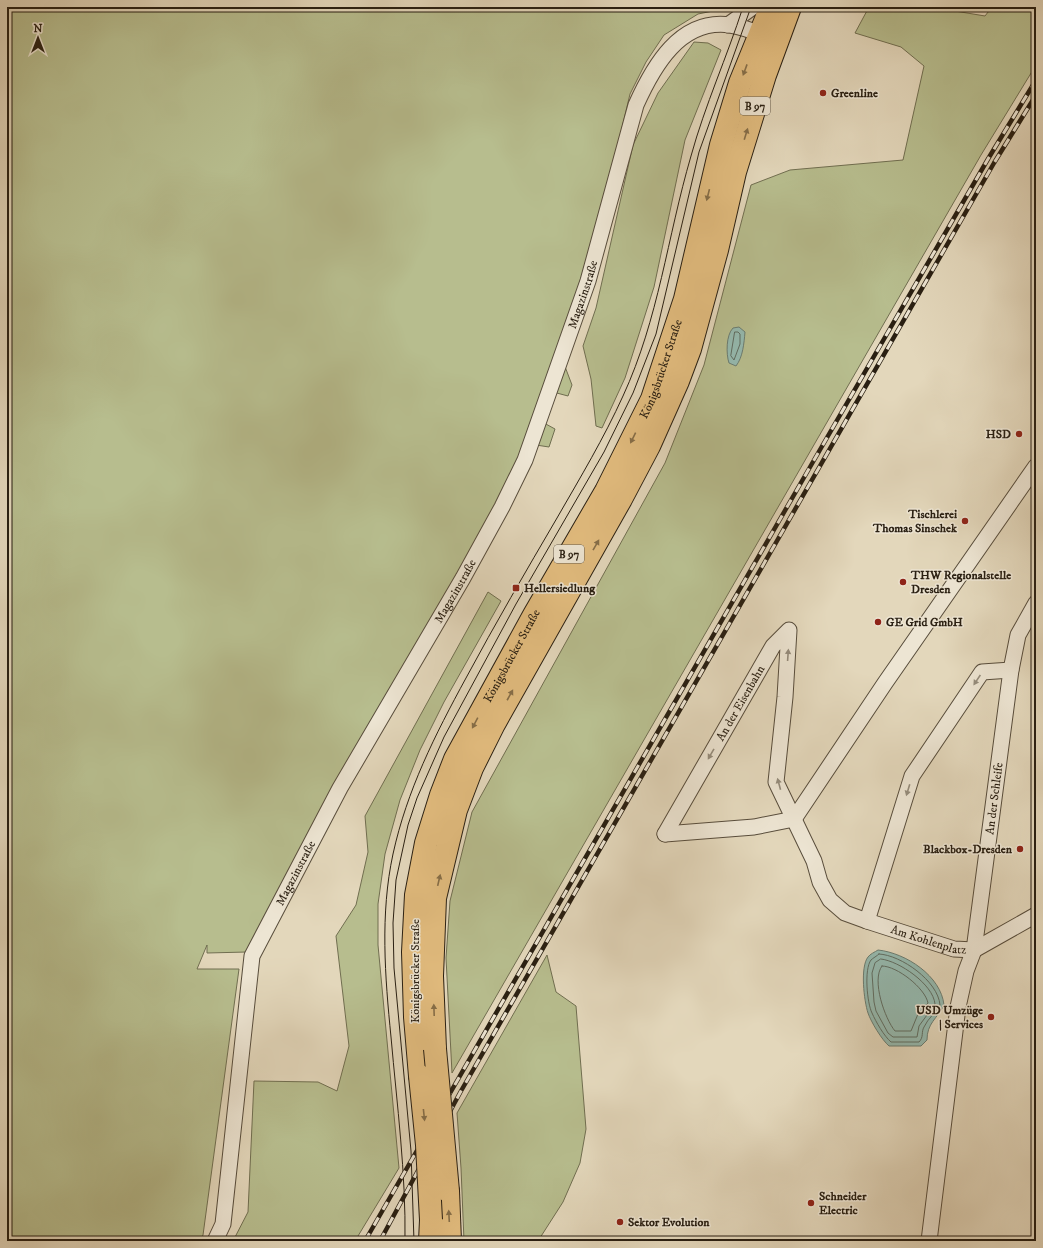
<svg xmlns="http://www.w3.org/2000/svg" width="1043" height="1248" font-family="'IM FELL DW Pica',serif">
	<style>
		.green { fill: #b7bd8e; stroke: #706e50 }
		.water { fill: #95bab0; stroke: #6a7c71 }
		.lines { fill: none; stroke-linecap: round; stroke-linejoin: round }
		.shore { stroke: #5f6c61; stroke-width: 1 }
		.minor-casing { stroke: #584d3c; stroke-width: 17 }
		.primary-casing { stroke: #291f12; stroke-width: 24 }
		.minor { stroke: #ede5d3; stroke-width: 15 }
		.primary { stroke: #e2bc7e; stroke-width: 22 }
		.tram { stroke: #291f12; stroke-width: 1 }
		.rail-casing { stroke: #291f12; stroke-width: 4.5 }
		.rail { stroke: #ede5d3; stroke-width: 3; stroke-dasharray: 9; stroke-linecap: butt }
		.primary-bridge-casing { stroke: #291f12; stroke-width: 24; stroke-linecap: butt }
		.primary-bridge { stroke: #e2bc7e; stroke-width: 22 }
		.oneway { fill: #866e48 }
		.oneway2 { fill: #958c7c }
		.poi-dot { fill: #8f2418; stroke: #ede5d3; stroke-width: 1.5 }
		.labels { text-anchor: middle; stroke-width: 3; stroke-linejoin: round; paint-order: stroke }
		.shield { fill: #ede5d3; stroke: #645a4c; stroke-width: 1 }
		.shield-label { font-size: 11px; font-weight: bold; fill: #291f12 }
		.poi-label { font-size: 12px; font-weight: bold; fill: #291f12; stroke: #ede5d3; text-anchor: start }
		.street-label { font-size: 12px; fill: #291f12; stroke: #ede5d3 }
	</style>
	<rect width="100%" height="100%" fill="#e3d7bb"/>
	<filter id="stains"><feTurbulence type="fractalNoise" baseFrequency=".005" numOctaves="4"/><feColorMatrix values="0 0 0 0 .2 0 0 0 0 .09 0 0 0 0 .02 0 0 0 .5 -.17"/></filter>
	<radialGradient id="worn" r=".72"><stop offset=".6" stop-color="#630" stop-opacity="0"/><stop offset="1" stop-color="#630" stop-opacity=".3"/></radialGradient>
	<g class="green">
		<path d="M 7,7 L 738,7 L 737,9 L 718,10 L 698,14 L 664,35 L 646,62 L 630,94 L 593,250 L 524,455 L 247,952 L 207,953 L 207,945 L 197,969 L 239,969 L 203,1235 L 200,1241 L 7,1241 Z"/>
		<path d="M 869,7 L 931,7 L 985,16 L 992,7 L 1036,7 L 1036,65 L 981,155 L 452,1073 L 446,958 L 450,901 L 472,812 L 665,463 L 704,365 L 751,185 L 790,170 L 903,160 L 924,66 L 901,47 L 855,33 Z"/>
		<path d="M 694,42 L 708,43 L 721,50 L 685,140 L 654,287 L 625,378 L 602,428 L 596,426 L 591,379 L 583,346 L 596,308 L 633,145 L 658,93 Z"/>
		<path d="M 564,364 L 572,385 L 568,396 L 553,392 Z"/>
		<path d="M 544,423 L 555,429 L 549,447 L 536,445 Z"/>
		<path d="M 488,592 L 501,601 L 444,702 L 420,750 L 400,800 L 385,854 L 378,904 L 378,945 L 399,1168 L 355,1241 L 233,1241 L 248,1212 L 254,1081 L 318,1082 L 337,1091 L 349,1046 L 336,936 L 356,905 L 368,852 L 365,816 Z"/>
		<path d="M 547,955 L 556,992 L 576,1006 L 586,1129 L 580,1163 L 563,1202 L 538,1241 L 464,1241 L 461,1168 L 457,1113 Z"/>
	</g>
	<g class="water">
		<path d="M 739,327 L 745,332 C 744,343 743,357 736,366 L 729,363 C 726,354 726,335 733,328 Z"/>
		<path d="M 878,950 C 906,953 941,976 944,1005 C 937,1019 927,1023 927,1040 L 921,1046 L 889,1046 C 882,1040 871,1022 868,1013 C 864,1001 860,967 868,957 C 870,954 875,952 878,950 Z"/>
	</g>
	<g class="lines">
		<g class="shore">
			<path d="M 735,332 L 738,332 L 740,334 L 740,344 L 734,360 L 731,356 Z"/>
			<path d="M 879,954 C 901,955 938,981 940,1005 C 936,1013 928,1018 924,1027 C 921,1032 924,1037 919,1042 L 891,1042 C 884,1036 876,1022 872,1013 C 867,1003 864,969 871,960 C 873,958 877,956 879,954 Z"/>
			<path d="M 881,959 C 899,961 933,984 935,1004 L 919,1026 L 917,1037 L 893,1037 L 888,1033 L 876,1011 L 874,1002 L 872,973 L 875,963 Z"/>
			<path d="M 882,966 C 897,966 925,988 928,1003 L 918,1014 L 911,1031 L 895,1031 C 885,1019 871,980 882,966 Z"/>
		</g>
		<defs>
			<g id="minor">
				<path d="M 728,25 L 753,7"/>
				<path id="s1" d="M 665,834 L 773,646 L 789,630 L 785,697 L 776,782 L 814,861 L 820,882 L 830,900 L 845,913 L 867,921 L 954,949 L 974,950"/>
				<path d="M 665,834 L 754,827 L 794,819 L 885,683 L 1036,466"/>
				<path d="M 867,921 L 912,776 L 982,672 L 1011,670"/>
				<path d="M 974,950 L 1036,915"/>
				<path id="s2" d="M 215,1241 L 223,1224 L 252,956 L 340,788 L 463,578 L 502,507 L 525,460 L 588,281 L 636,105 C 653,67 680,18 730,25 C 743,27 756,32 768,37"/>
				<path id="s3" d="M 929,1241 L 958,1007 L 966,971 L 974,950 L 1011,670 L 1018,635 L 1036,603"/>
			</g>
			<g id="primary">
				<path d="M 435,1049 L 432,976 L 435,898 L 456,810 L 472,768 L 494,724 L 621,499 L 649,446 L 678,381 L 690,349 L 717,250 L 735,172 L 765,75 L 790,7"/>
				<path id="s4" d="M 420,1076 L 415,1017 L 413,952 L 416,895 L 426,843 L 441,795 L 455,759 L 534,615 L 606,491 L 652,399 L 685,299 L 721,145 L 740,83 L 771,7"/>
				<path d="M 448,1191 L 450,1241"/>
				<path d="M 430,1241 L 431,1220"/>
			</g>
		</defs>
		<use href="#minor" class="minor-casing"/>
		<use href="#primary" class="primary-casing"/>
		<use href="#minor" class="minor"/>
		<use href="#primary" class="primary"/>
		<g class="tram">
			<path d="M 405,1241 C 406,1173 397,1105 391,1037 C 385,977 380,914 393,854 C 407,790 435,735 466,678 C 495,624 526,571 557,518 C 580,478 604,438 623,396 C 659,318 667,238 691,156 C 705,105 727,57 743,7"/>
			<path d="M 414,1241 L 411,1151 L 394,968 L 393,923 L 396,880 L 408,825 L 417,798 L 444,737 L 516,604 L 604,452 L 633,393 L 656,334 L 699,152 L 751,7"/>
		</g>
		<defs>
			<g id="rail">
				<path d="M 365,1241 L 806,474 L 988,159 L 1036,80"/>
				<path d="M 380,1241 L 461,1091 L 994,163 L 1036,95"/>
			</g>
		</defs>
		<use href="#rail" class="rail-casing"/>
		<use href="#rail" class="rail"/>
		<defs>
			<g id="primary-bridge">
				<path d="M 435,1049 L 448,1191"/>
				<path d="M 420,1076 L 427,1145 L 431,1220"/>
			</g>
		</defs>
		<use href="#primary-bridge" class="primary-bridge-casing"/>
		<use href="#primary-bridge" class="primary-bridge"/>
	</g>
	<defs><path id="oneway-solid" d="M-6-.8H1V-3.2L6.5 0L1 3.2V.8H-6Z"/></defs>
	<g class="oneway">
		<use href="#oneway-solid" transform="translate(745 70) rotate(110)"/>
		<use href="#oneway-solid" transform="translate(746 134) rotate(-73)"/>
		<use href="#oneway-solid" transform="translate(708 195) rotate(104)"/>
		<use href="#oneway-solid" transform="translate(633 438) rotate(116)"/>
		<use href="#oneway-solid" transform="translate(596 545) rotate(-60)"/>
		<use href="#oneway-solid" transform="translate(510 695) rotate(-61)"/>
		<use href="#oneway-solid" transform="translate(475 723) rotate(118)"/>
		<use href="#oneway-solid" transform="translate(439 880) rotate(-77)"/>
		<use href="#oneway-solid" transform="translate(434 1010) rotate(-92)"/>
		<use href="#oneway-solid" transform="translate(424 1115) rotate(84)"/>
		<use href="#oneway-solid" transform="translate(449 1216) rotate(-93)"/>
	</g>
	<g class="oneway2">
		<use href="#oneway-solid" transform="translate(788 655) rotate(-86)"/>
		<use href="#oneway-solid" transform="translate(977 680) rotate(124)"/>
		<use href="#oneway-solid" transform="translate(711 754) rotate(120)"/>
		<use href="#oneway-solid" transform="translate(779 784) rotate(-105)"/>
		<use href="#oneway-solid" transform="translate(908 790) rotate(107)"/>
	</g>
	<g class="poi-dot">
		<circle cx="823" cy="93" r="4"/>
		<circle cx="1019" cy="434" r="4"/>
		<circle cx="965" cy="521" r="4"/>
		<circle cx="903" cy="582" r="4"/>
		<rect x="512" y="584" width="8" height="8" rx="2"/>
		<circle cx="878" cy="622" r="4"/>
		<circle cx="1020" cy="849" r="4"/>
		<circle cx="991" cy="1017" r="4"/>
		<circle cx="811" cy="1203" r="4"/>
		<circle cx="620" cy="1222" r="4"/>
	</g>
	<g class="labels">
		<g class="shield">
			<rect x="740" y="97" width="30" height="18" rx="3"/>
			<rect x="554" y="545" width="30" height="18" rx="3"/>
		</g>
		<g class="shield-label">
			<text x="755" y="110">B 97</text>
			<text x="569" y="558">B 97</text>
		</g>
		<g class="poi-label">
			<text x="831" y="97">Greenline</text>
			<text x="1011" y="438" text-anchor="end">HSD</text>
			<text x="957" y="518" text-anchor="end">Tischlerei<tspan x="957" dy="14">Thomas Sinschek</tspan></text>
			<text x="911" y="579">THW Regionalstelle<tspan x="911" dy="14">Dresden</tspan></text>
			<text x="524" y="592">Hellersiedlung</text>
			<text x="886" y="626">GE Grid GmbH</text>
			<text x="1012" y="853" text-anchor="end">Blackbox-Dresden</text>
			<text x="983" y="1014" text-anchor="end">USD Umzüge<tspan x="983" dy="14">| Services</tspan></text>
			<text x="819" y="1200">Schneider<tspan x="819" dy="14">Electric</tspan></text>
			<text x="628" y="1226">Sektor Evolution</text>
		</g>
		<g class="street-label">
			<text dy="4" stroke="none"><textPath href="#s2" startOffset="1030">Magazinstraße</textPath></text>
			<text dy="4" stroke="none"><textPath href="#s4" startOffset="765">Königsbrücker Straße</textPath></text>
			<text dy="4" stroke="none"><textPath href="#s2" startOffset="706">Magazinstraße</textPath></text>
			<text dy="4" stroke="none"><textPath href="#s4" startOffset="441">Königsbrücker Straße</textPath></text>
			<text dy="4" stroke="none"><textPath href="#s1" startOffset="151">An der Eisenbahn</textPath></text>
			<text dy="4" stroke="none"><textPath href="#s3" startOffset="448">An der Schleife</textPath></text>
			<text dy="4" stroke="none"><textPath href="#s2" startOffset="382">Magazinstraße</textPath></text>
			<text dy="4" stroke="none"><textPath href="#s1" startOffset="630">Am Kohlenplatz</textPath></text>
			<text transform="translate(415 971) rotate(-90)" y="4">Königsbrücker Straße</text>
		</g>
	</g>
	<rect width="1043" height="1248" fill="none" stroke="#e3d7bb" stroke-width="24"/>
	<rect x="8" y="8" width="1027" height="1232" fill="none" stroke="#291f12" stroke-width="2"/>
	<rect x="12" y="12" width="1019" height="1224" fill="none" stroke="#291f12"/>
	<g transform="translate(38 38)" stroke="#ede5d3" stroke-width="3" paint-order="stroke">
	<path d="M0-3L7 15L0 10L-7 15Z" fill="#291f12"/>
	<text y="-6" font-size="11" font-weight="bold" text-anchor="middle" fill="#291f12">N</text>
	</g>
	<rect width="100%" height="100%" filter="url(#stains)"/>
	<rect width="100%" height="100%" fill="url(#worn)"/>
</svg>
